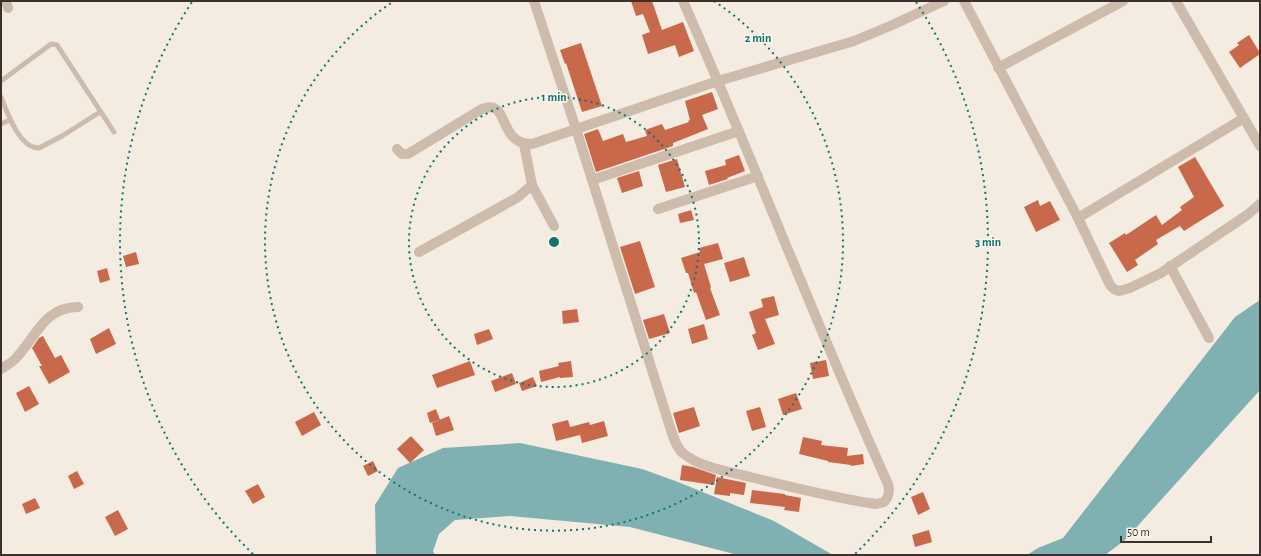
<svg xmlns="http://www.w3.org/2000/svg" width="1261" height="556" font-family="'Alegreya Sans',sans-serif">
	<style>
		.water { fill: #7fb0b2 }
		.building { fill: #c8694b }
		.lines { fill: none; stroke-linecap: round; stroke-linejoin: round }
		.lane { stroke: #cdbbac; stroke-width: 5 }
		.street { stroke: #cdbbac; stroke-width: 10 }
		.ring { fill: none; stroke: #0f766e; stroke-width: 2; stroke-dasharray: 2 4 }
		.centre { fill: #0f766e; stroke: #fbf5ee; stroke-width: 2 }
		.ring-label { font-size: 12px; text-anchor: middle; font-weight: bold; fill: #0f766e; stroke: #fbf5ee; stroke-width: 3.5; stroke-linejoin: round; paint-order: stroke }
	</style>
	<rect width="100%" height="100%" fill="#f4ebe1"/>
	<g class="water">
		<path d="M 1260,300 L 1260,390 L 1125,540 L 1105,555 L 1027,555 L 1038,548 L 1063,538 L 1235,317 Z"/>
		<path d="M 520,443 L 642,469 L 678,482 L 774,521 L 833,555 L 738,555 L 630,527 L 510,516 L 455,520 L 439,534 L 433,551 L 435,555 L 376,555 L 375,505 L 398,468 L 443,448 Z"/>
	</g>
	<g class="building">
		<path d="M 631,1 L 652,1 L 662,30 L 683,22 L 694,51 L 679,57 L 675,45 L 648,54 L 642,35 L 650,32 L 643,14 L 636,16 Z"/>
		<path d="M 1249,35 L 1260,53 L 1260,54 L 1240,68 L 1229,52 L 1239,45 L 1237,43 Z"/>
		<path d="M 581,43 L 602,106 L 582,112 L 566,63 L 565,64 L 560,50 Z"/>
		<path d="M 712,92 L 718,109 L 702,115 L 708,129 L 673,143 L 673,146 L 596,172 L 584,134 L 598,129 L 603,141 L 623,134 L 626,142 L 647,136 L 645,130 L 662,124 L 665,130 L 689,122 L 688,121 L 690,120 L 685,101 Z"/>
		<path d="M 739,155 L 745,171 L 727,178 L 728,179 L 709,185 L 705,171 L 726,165 L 725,160 Z"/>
		<path d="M 1195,157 L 1224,206 L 1184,231 L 1180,226 L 1156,240 L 1158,244 L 1135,260 L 1138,265 L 1127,272 L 1109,243 L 1125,233 L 1126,235 L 1156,215 L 1162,225 L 1182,210 L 1180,207 L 1194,197 L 1178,167 Z"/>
		<path d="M 677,159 L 685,187 L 666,192 L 658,165 Z"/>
		<path d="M 639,171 L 643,186 L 622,193 L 617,178 Z"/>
		<path d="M 1038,200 L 1040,206 L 1050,201 L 1060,220 L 1036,232 L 1024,207 Z"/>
		<path d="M 691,210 L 694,220 L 680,223 L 678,214 Z"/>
		<path d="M 640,241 L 655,287 L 635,294 L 620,247 Z"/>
		<path d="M 718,243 L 723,259 L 704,264 L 711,287 L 710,288 L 720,315 L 706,320 L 696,292 L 694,293 L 688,273 L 686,273 L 681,258 L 700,252 L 699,248 Z"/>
		<path d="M 136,252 L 139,264 L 126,267 L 123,256 Z"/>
		<path d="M 744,257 L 750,276 L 730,282 L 724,263 Z"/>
		<path d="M 107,268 L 110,280 L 100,283 L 97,271 Z"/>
		<path d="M 774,296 L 779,315 L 765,319 L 775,344 L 758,350 L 752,335 L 756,333 L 749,312 L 763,307 L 761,299 Z"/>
		<path d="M 577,309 L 579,322 L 563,324 L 562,311 Z"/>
		<path d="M 664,314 L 670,333 L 649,339 L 643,320 Z"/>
		<path d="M 704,324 L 708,339 L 692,344 L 688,329 Z"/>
		<path d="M 109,328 L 116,344 L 96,354 L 90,339 Z"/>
		<path d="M 489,329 L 493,339 L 477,345 L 474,334 Z"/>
		<path d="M 43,336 L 55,358 L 61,355 L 70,372 L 49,384 L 39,366 L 42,366 L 32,348 L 39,338 Z"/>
		<path d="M 826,360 L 829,376 L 813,379 L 810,363 Z"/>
		<path d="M 470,361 L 475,375 L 437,388 L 432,375 Z"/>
		<path d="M 571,361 L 573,377 L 560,378 L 560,377 L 541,382 L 539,371 L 559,366 L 558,363 Z"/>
		<path d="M 512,373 L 516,384 L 495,392 L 491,381 Z"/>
		<path d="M 533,377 L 537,386 L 522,391 L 519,383 Z"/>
		<path d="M 29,386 L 39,404 L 25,412 L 16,393 Z"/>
		<path d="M 796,393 L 802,409 L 783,415 L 778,399 Z"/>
		<path d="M 694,407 L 700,426 L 679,433 L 673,413 Z"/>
		<path d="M 760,407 L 766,427 L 752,431 L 746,411 Z"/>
		<path d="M 436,409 L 440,420 L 430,423 L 427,413 Z"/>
		<path d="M 314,412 L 321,425 L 302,436 L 295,422 Z"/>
		<path d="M 449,416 L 454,430 L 436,436 L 432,423 Z"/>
		<path d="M 568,420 L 570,427 L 589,422 L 590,425 L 604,421 L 608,436 L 582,443 L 580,435 L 556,441 L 552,424 Z"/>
		<path d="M 411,436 L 424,450 L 410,463 L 397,449 Z"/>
		<path d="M 803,437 L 822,441 L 821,445 L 848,448 L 847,456 L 863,454 L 864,464 L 851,466 L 851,465 L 828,462 L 828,461 L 799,454 Z"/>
		<path d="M 373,461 L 378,471 L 368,476 L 363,466 Z"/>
		<path d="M 682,465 L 693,467 L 716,475 L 714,485 L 680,480 Z"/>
		<path d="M 77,471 L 84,484 L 74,489 L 68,476 Z"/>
		<path d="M 717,477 L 746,483 L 744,495 L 730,493 L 730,496 L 714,494 Z"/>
		<path d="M 258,484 L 265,497 L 253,504 L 245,491 Z"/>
		<path d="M 752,490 L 785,494 L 785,495 L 801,498 L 799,512 L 784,510 L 785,507 L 750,503 Z"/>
		<path d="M 923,492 L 930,509 L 918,515 L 911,497 Z"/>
		<path d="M 35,498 L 40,508 L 26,514 L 22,504 Z"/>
		<path d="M 118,510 L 128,529 L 115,536 L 105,517 Z"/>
		<path d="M 929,530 L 932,542 L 915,547 L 912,535 Z"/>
	</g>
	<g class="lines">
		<g class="lane">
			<path d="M 1,81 L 51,44 L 57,45 L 114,132"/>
			<path d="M 1,97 C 7,112 19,148 39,148 L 62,136 L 100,112"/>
			<path d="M 1,124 L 10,120"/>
		</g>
		<g class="street">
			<path d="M 6,1 L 8,8"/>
			<path d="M 534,1 L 576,129 L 670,427 C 673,436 676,448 684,454 C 699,467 731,472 750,477 C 792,487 834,498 876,504 L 884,502 C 889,497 890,492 888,484 C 816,325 754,161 683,1"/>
			<path d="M 964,1 L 1078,218 L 1110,285 L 1114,289 L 1119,291 L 1130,288 L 1161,273 L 1247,215 L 1260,204"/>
			<path d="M 1176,1 L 1260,146"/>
			<path d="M 998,68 L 1123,1"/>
			<path d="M 524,144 L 532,185 L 554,226"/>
			<path d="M 397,149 L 402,154 L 408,154 L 480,110 C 511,95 496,145 532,144 L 718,81 L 854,41 L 890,26 L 944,1"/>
			<path d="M 592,180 L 739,131"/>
			<path d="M 658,209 L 758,176"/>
			<path d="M 1078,218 L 1244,118"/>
			<path d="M 419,252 L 495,210 L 518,197 L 532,185"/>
			<path d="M 1170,266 L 1209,338"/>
			<path d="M 1,369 C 6,365 12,363 16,358 C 36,337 44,307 78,307"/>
		</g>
	</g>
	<g class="ring">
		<circle cx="554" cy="242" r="145"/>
		<path d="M714 1A289 289 0 1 1 394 1"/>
		<path d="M253 554A434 434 0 0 1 192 2M916 2A434 434 0 0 1 855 554"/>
	</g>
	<circle cx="554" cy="242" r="6" class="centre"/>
	<g class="ring-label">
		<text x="758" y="42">2 min</text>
		<text x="554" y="101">1 min</text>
		<text x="988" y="246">3 min</text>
	</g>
	<rect width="1261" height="556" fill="none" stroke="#3b302b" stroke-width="4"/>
	<path d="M1121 536v6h90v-6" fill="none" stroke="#3b302b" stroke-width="2"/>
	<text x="1127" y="536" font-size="12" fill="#3b302b" stroke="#fbf5ee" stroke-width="3" paint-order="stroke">50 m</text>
</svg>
